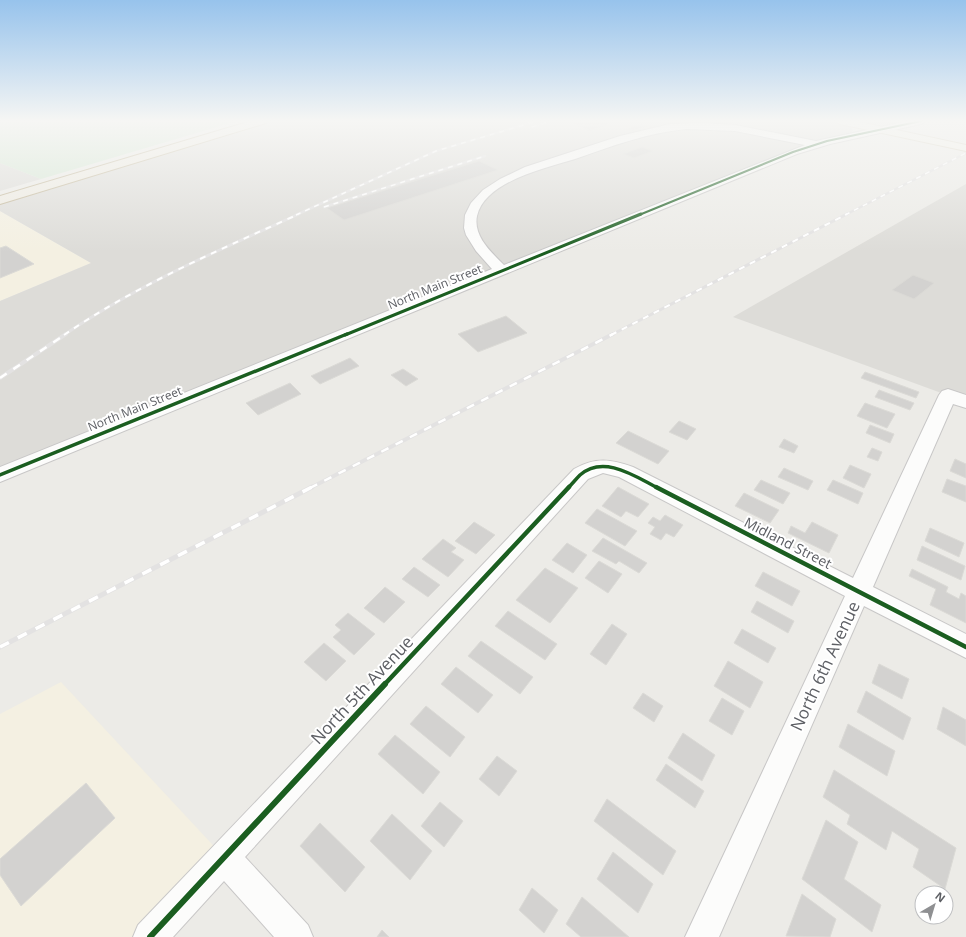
<svg xmlns="http://www.w3.org/2000/svg" width="966" height="937" font-family="'Open Sans',sans-serif">
	<style>
		.commercial { fill: #f4f0e2 }
		.industrial { fill: #dddcd8 }
		.green { fill: #d5e7d4 }
		.building { fill: #d3d2d0; stroke: #dbdad6 }
		.lines { fill: none; stroke-linecap: round; stroke-linejoin: round }
		.minor-casing { stroke: #c8c7c7; stroke-width: 2 }
		.major-casing { stroke: #d2cbb7; stroke-width: 2 }
		.highway-casing { stroke: #c1b597; stroke-width: 2 }
		.minor { fill: #fcfcfb; fill-rule: evenodd }
		.major { fill: #f2f1e8; fill-rule: evenodd }
		.highway { fill: #eeebe2; fill-rule: evenodd }
		.rail-far3-casing { stroke: #e3e2e2; stroke-width: 2.5 }
		.rail-far2-casing { stroke: #e3e2e2; stroke-width: 3 }
		.rail-far1-casing { stroke: #e3e2e2; stroke-width: 4 }
		.rail-casing { stroke: #e3e2e2; stroke-width: 5 }
		.rail-far3 { stroke: #fff; stroke-width: 1.5; stroke-dasharray: 5; stroke-linecap: butt }
		.rail-far2 { stroke: #fff; stroke-width: 2; stroke-dasharray: 6; stroke-linecap: butt }
		.rail-far1 { stroke: #fff; stroke-width: 2.5; stroke-dasharray: 8; stroke-linecap: butt }
		.rail { stroke: #fff; stroke-width: 3.5; stroke-dasharray: 10; stroke-linecap: butt }
		.cycleway-far4-casing { stroke: #fff; stroke-width: 3.5 }
		.cycleway-far3-casing { stroke: #fff; stroke-width: 5 }
		.cycleway-far2-casing { stroke: #fff; stroke-width: 6 }
		.cycleway-far1-casing { stroke: #fff; stroke-width: 7 }
		.cycleway-casing { stroke: #fff; stroke-width: 8 }
		.cycleway-far4 { stroke: #1b5e20; stroke-width: 2 }
		.cycleway-far3 { stroke: #1b5e20; stroke-width: 3 }
		.cycleway-far2 { stroke: #1b5e20; stroke-width: 3.5 }
		.cycleway-far1 { stroke: #1b5e20; stroke-width: 4.5 }
		.cycleway { stroke: #1b5e20; stroke-width: 6 }
		.labels { text-anchor: middle; stroke-width: 4; stroke-linejoin: round; paint-order: stroke }
		.far-street-label { font-size: 12px; fill: #5d5f64; stroke: #fff }
		.street-label { font-size: 14px; fill: #5d5f64; stroke: #fff }
		.near-street-label { font-size: 17px; fill: #5d5f64; stroke: #fff }
	</style>
	<rect width="100%" height="100%" fill="#ecebe7"/>
	<g class="commercial">
		<path d="M 0,211 L 91,263 L 0,301 Z"/>
		<path d="M 61,682 L 224,857 L 150,937 L 0,937 L 0,714 Z"/>
	</g>
	<g class="industrial">
		<path d="M 262,121 L 921,121 L 881,130 L 850,125 L 853,130 L 847,136 L 827,141 L 0,475 L 0,301 L 91,263 L 0,211 L 0,200 Z"/>
		<path d="M 0,163 L 41,179 L 0,191 Z"/>
		<path d="M 966,184 L 966,402 L 733,317 Z"/>
	</g>
	<path class="green" d="M 0,121 L 237,121 L 41,179 L 0,163 Z"/>
	<g class="building">
		<path d="M 569,121 L 605,121 L 612,123 L 589,131 Z"/>
		<path d="M 641,124 L 648,126 L 632,131 L 626,129 Z"/>
		<path d="M 642,147 L 653,151 L 634,158 L 623,154 Z"/>
		<path d="M 479,161 L 498,170 L 344,220 L 327,208 Z"/>
		<path d="M 6,246 L 34,264 L 0,278 L 0,248 Z"/>
		<path d="M 913,275 L 934,283 L 914,299 L 892,290 Z"/>
		<path d="M 506,316 L 527,333 L 478,352 L 458,334 Z"/>
		<path d="M 350,358 L 359,366 L 320,384 L 311,376 Z"/>
		<path d="M 403,369 L 418,379 L 406,386 L 391,375 Z"/>
		<path d="M 865,372 L 919,392 L 916,398 L 861,378 Z"/>
		<path d="M 290,383 L 301,394 L 258,415 L 246,403 Z"/>
		<path d="M 879,390 L 914,403 L 910,410 L 875,397 Z"/>
		<path d="M 865,403 L 895,414 L 887,428 L 857,416 Z"/>
		<path d="M 679,421 L 696,429 L 687,440 L 669,432 Z"/>
		<path d="M 870,425 L 894,434 L 890,443 L 866,433 Z"/>
		<path d="M 628,431 L 669,451 L 658,464 L 616,443 Z"/>
		<path d="M 784,439 L 798,446 L 794,453 L 779,447 Z"/>
		<path d="M 872,448 L 882,452 L 878,461 L 867,457 Z"/>
		<path d="M 955,459 L 966,464 L 966,478 L 950,471 Z"/>
		<path d="M 850,465 L 871,474 L 864,488 L 843,478 Z"/>
		<path d="M 784,468 L 813,481 L 808,490 L 778,477 Z"/>
		<path d="M 947,479 L 966,486 L 966,502 L 942,492 Z"/>
		<path d="M 761,480 L 790,493 L 783,504 L 754,490 Z"/>
		<path d="M 833,480 L 863,493 L 858,504 L 827,490 Z"/>
		<path d="M 618,487 L 649,504 L 638,517 L 626,511 L 621,517 L 602,506 Z"/>
		<path d="M 744,493 L 779,510 L 770,523 L 735,506 Z"/>
		<path d="M 597,509 L 637,531 L 625,546 L 585,523 Z"/>
		<path d="M 665,515 L 683,525 L 674,537 L 666,533 L 661,540 L 650,534 L 655,527 L 648,523 L 653,517 L 660,521 Z"/>
		<path d="M 474,522 L 495,535 L 476,554 L 455,541 Z"/>
		<path d="M 812,522 L 838,535 L 829,553 L 788,533 L 791,526 L 805,533 Z"/>
		<path d="M 930,528 L 964,543 L 959,557 L 925,541 Z"/>
		<path d="M 603,538 L 647,563 L 639,573 L 619,561 L 616,564 L 592,551 Z"/>
		<path d="M 443,539 L 456,548 L 451,552 L 464,560 L 448,577 L 422,559 Z"/>
		<path d="M 567,543 L 587,555 L 573,573 L 552,560 Z"/>
		<path d="M 922,546 L 965,566 L 961,580 L 917,560 Z"/>
		<path d="M 599,561 L 622,574 L 608,593 L 585,578 Z"/>
		<path d="M 414,567 L 440,585 L 428,597 L 402,579 Z"/>
		<path d="M 545,568 L 578,588 L 550,623 L 516,600 Z"/>
		<path d="M 912,569 L 948,587 L 946,592 L 959,599 L 961,593 L 966,596 L 966,623 L 930,605 L 936,589 L 909,576 Z"/>
		<path d="M 763,572 L 800,591 L 792,606 L 755,586 Z"/>
		<path d="M 385,587 L 405,602 L 384,623 L 364,608 Z"/>
		<path d="M 757,601 L 794,621 L 788,633 L 751,612 Z"/>
		<path d="M 508,611 L 557,644 L 545,660 L 495,626 Z"/>
		<path d="M 348,613 L 375,634 L 354,655 L 333,637 L 341,630 L 335,625 Z"/>
		<path d="M 612,624 L 627,634 L 606,665 L 590,654 Z"/>
		<path d="M 742,629 L 776,648 L 768,663 L 734,643 Z"/>
		<path d="M 481,641 L 533,677 L 520,694 L 468,656 Z"/>
		<path d="M 324,643 L 346,661 L 326,681 L 304,662 Z"/>
		<path d="M 728,661 L 763,682 L 750,708 L 714,686 Z"/>
		<path d="M 879,664 L 909,679 L 902,699 L 872,683 Z"/>
		<path d="M 456,667 L 493,695 L 478,713 L 441,684 Z"/>
		<path d="M 866,691 L 911,718 L 903,740 L 857,712 Z"/>
		<path d="M 643,693 L 663,706 L 654,722 L 633,708 Z"/>
		<path d="M 722,698 L 744,711 L 732,735 L 709,721 Z"/>
		<path d="M 426,706 L 465,737 L 450,757 L 410,724 Z"/>
		<path d="M 943,707 L 966,720 L 966,746 L 937,729 Z"/>
		<path d="M 848,724 L 895,751 L 887,776 L 839,747 Z"/>
		<path d="M 683,733 L 715,755 L 702,781 L 668,758 Z"/>
		<path d="M 395,735 L 440,772 L 423,794 L 378,754 Z"/>
		<path d="M 497,756 L 517,771 L 499,796 L 479,779 Z"/>
		<path d="M 666,764 L 704,791 L 695,808 L 656,780 Z"/>
		<path d="M 834,770 L 956,848 L 945,889 L 913,867 L 919,849 L 892,831 L 886,850 L 847,824 L 850,815 L 823,797 Z"/>
		<path d="M 86,783 L 115,818 L 21,906 L 0,875 L 0,859 Z"/>
		<path d="M 607,799 L 676,851 L 663,875 L 594,821 Z"/>
		<path d="M 440,802 L 463,821 L 444,847 L 421,826 Z"/>
		<path d="M 392,814 L 432,851 L 410,880 L 370,841 Z"/>
		<path d="M 826,820 L 858,842 L 844,879 L 881,905 L 872,932 L 802,879 Z"/>
		<path d="M 320,823 L 365,867 L 345,892 L 300,846 Z"/>
		<path d="M 613,852 L 653,884 L 638,913 L 597,879 Z"/>
		<path d="M 532,888 L 558,910 L 544,933 L 519,910 Z"/>
		<path d="M 802,894 L 836,919 L 830,937 L 786,936 Z"/>
		<path d="M 582,897 L 629,937 L 581,937 L 566,924 Z"/>
		<path d="M 382,930 L 389,937 L 377,937 Z"/>
	</g>
	<g class="lines">
		<defs>
			<g id="minor">
				<path d="M 908,121 L 926,121 L 921,124 L 830,144 L 797,154 L 0,482 L 0,467 L 492,269 L 476,251 L 466,235 L 464,228 L 465,215 L 471,203 L 483,190 L 500,179 L 525,167 L 620,136 L 670,124 L 703,123 L 735,125 L 816,141 ZM 686,129 L 735,131 L 805,145 L 504,265 C 491,252 473,236 477,216 C 485,181 546,168 575,159 C 612,146 647,133 686,129 Z"/>
				<path d="M 948,389 L 966,395 L 966,408 L 953,404 L 873,587 L 966,634 L 966,658 L 864,606 L 719,937 L 685,937 L 845,596 L 619,477 L 603,473 L 588,479 L 245,857 L 308,925 L 313,937 L 274,937 L 224,881 L 173,937 L 133,937 L 138,925 L 574,469 C 595,457 611,459 633,467 L 853,578 L 939,395 L 942,391 Z"/>
			</g>
			<path id="major" d="M 835,121 L 855,121 L 966,145 L 966,151 L 840,124 Z"/>
			<path id="highway" d="M 251,121 L 267,121 L 266,123 L 0,204 L 0,196 Z"/>
		</defs>
		<use href="#minor" class="minor-casing"/>
		<use href="#major" class="major-casing"/>
		<use href="#highway" class="highway-casing"/>
		<use href="#minor" class="minor"/>
		<use href="#major" class="major"/>
		<use href="#highway" class="highway"/>
		<defs>
			<g id="rail-far3">
				<path d="M 532,127 L 551,121"/>
				<path d="M 324,207 L 485,156"/>
				<path d="M 296,215 L 436,151 L 537,121"/>
				<path d="M 845,215 L 966,153"/>
			</g>
			<g id="rail-far2">
				<path d="M 64,335 C 137,285 219,250 299,214"/>
				<path d="M 611,335 L 847,214"/>
			</g>
			<g id="rail-far1">
				<path d="M 0,378 L 66,334"/>
				<path d="M 310,488 L 613,334"/>
			</g>
			<path id="rail" d="M 0,647 L 312,487"/>
		</defs>
		<use href="#rail-far3" class="rail-far3-casing"/>
		<use href="#rail-far2" class="rail-far2-casing"/>
		<use href="#rail-far1" class="rail-far1-casing"/>
		<use href="#rail" class="rail-casing"/>
		<use href="#rail-far3" class="rail-far3"/>
		<use href="#rail-far2" class="rail-far2"/>
		<use href="#rail-far1" class="rail-far1"/>
		<use href="#rail" class="rail"/>
		<defs>
			<path id="cycleway-far4" d="M 639,215 L 793,152 L 827,141 L 921,121"/>
			<path id="cycleway-far3" d="M 345,335 L 641,214"/>
			<g id="cycleway-far2">
				<path d="M 0,475 L 347,334"/>
				<path d="M 568,488 C 572,484 576,479 580,475 C 604,454 636,477 658,488"/>
			</g>
			<g id="cycleway-far1">
				<path d="M 656,487 L 966,647"/>
				<path d="M 384,685 L 569,487"/>
			</g>
			<path id="cycleway" d="M 150,937 L 385,684"/>
		</defs>
		<use href="#cycleway-far4" class="cycleway-far4-casing"/>
		<use href="#cycleway-far3" class="cycleway-far3-casing"/>
		<use href="#cycleway-far2" class="cycleway-far2-casing"/>
		<use href="#cycleway-far1" class="cycleway-far1-casing"/>
		<use href="#cycleway" class="cycleway-casing"/>
		<use href="#cycleway-far4" class="cycleway-far4"/>
		<use href="#cycleway-far3" class="cycleway-far3"/>
		<use href="#cycleway-far2" class="cycleway-far2"/>
		<use href="#cycleway-far1" class="cycleway-far1"/>
		<use href="#cycleway" class="cycleway"/>
	</g>
	<linearGradient id="sky" x2="0" y2="1"><stop stop-color="#97c3ec"/><stop offset="0.48" stop-color="#f6f6f4"/><stop offset="1" stop-color="#f6f6f4" stop-opacity="0"/></linearGradient>
	<rect width="966" height="252" fill="url(#sky)"/>
	<g class="labels">
		<g class="far-street-label">
			<text transform="translate(435 287) rotate(-22)" y="4">North Main Street</text>
			<text transform="translate(135 409) rotate(-22)" y="4">North Main Street</text>
		</g>
		<g class="street-label">
			<text transform="translate(788 543) rotate(27)" y="5">Midland Street</text>
		</g>
		<g class="near-street-label">
			<text transform="translate(825 666) rotate(-65)" y="6">North 6th Avenue</text>
			<text transform="translate(362 690) rotate(-47)" y="6">North 5th Avenue</text>
		</g>
	</g>
	<g transform="translate(934 905) rotate(38)"><circle r="19" fill="#ffffff" stroke="#bebfc1"/>
	<path d="M0-3L7 15L0 10L-7 15Z" fill="#8f9092"/>
	<text y="-6" font-size="11" font-weight="bold" text-anchor="middle" fill="#5d5f64">N</text>
	</g>
</svg>
